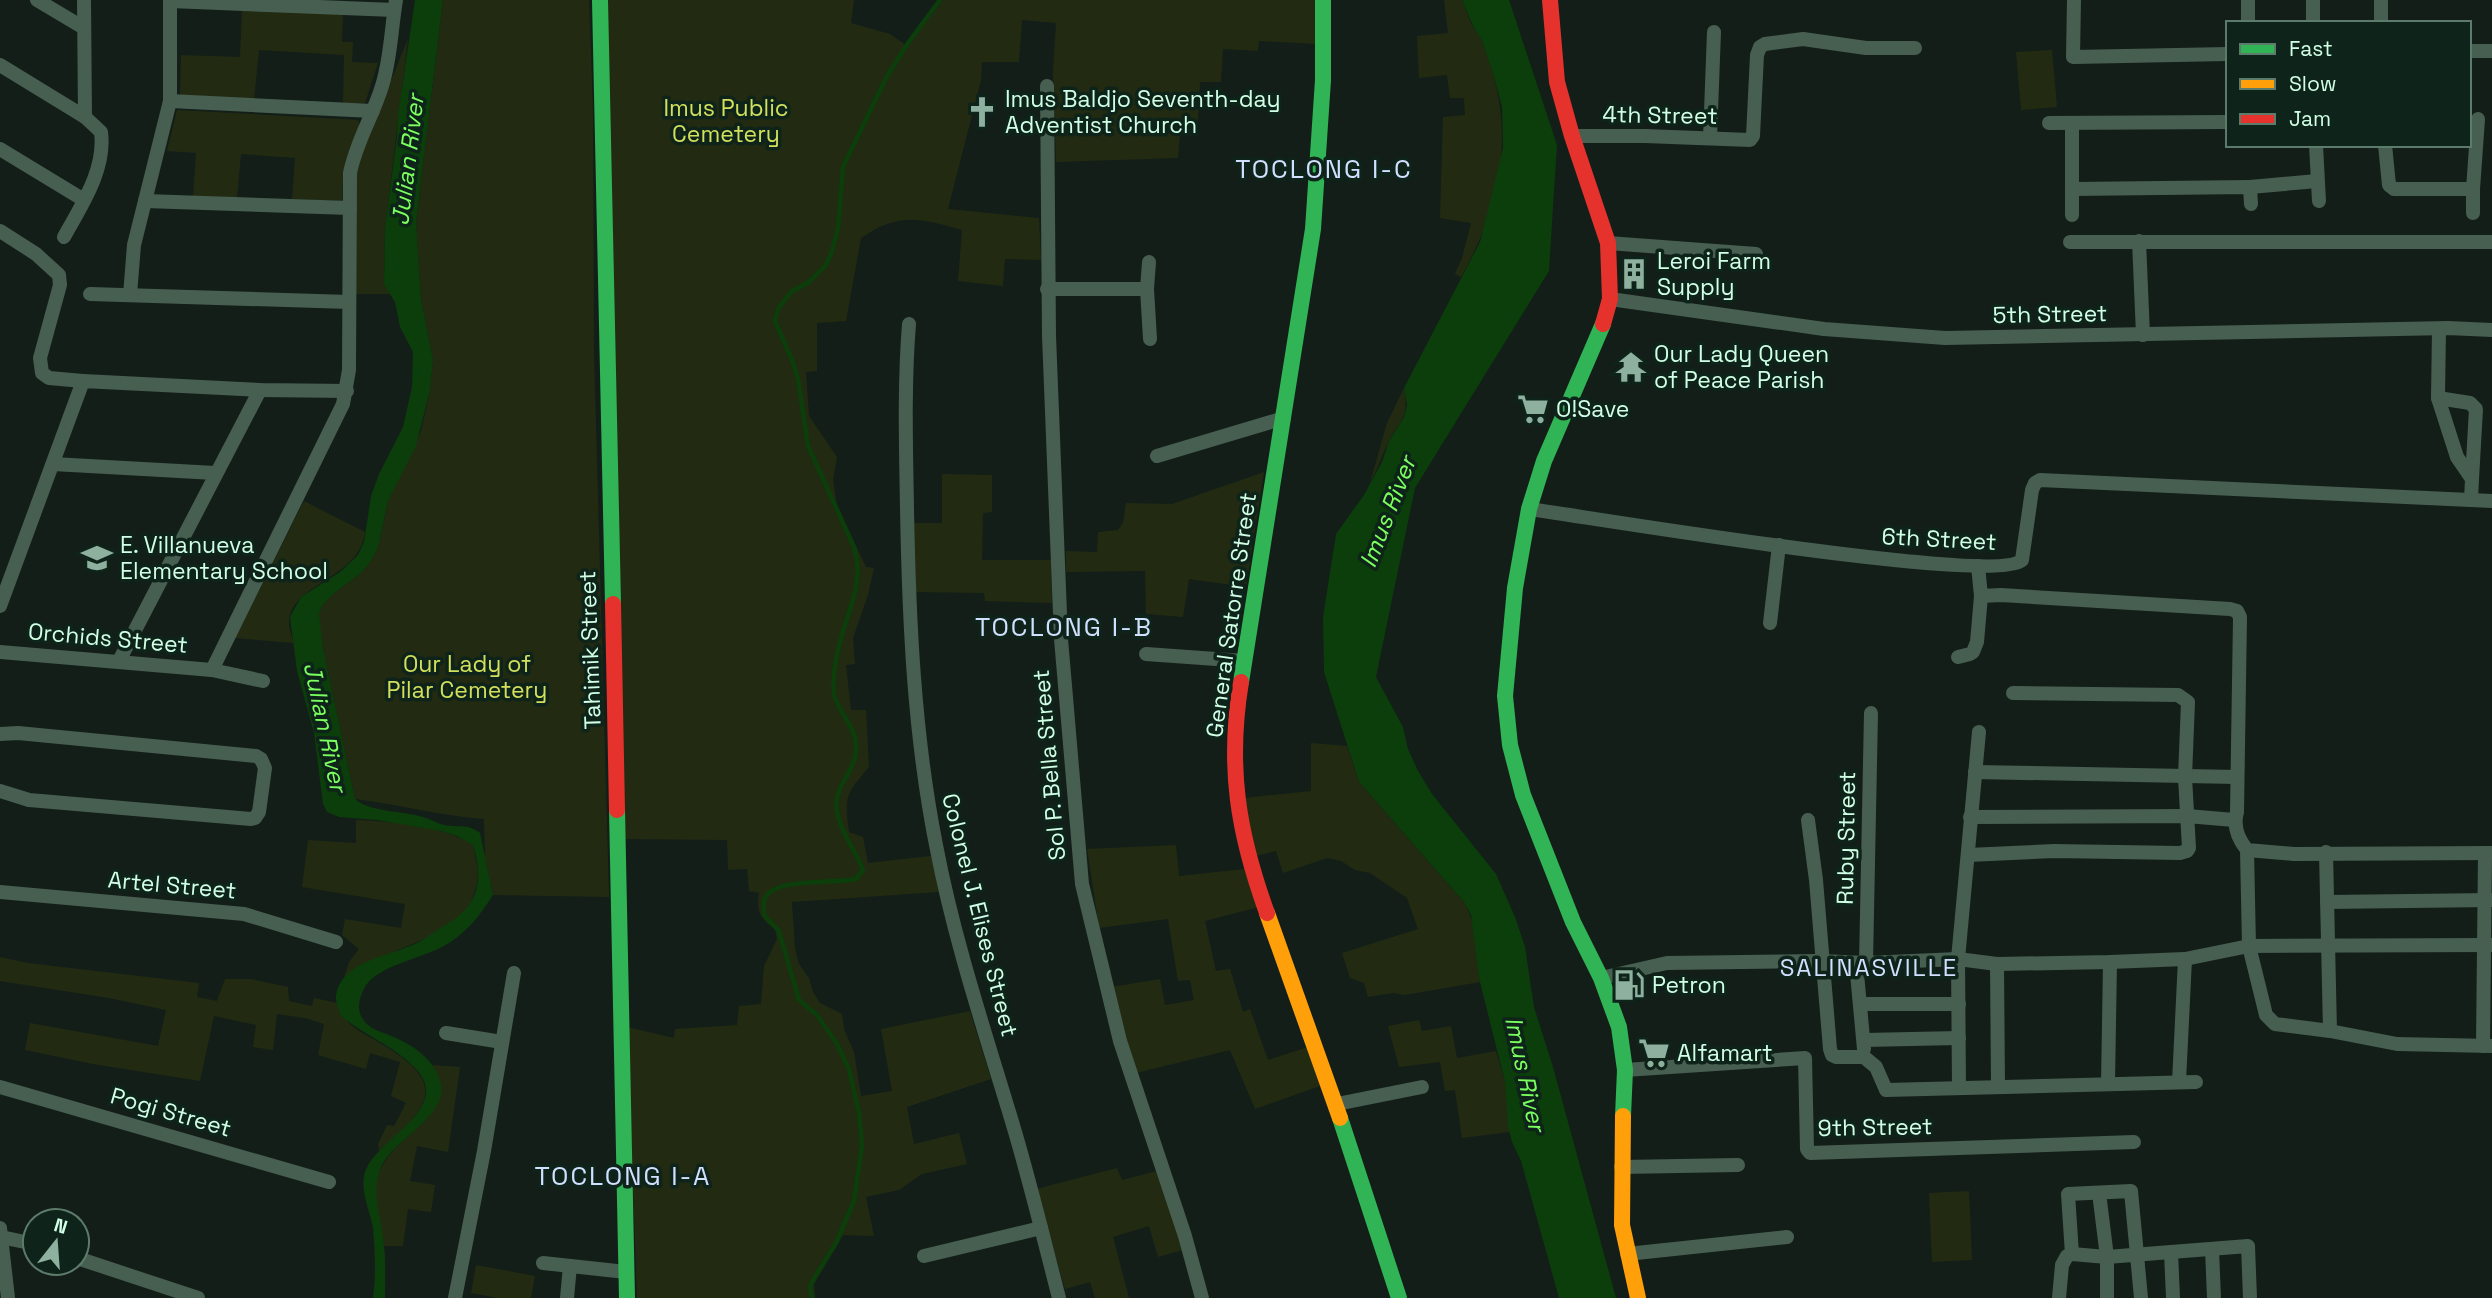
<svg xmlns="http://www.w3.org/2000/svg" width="2492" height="1298" font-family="'Space Grotesk',sans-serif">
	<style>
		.green { fill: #222b12 }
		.water { fill: #0b3e0a }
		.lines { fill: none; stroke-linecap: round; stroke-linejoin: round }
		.stream { stroke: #0b3e0a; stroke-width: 4.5 }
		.street { stroke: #475f51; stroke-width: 14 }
		.fast { stroke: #30b455; stroke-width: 16 }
		.slow { stroke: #ff9f0a; stroke-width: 16 }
		.jam { stroke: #e5322d; stroke-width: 16 }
		.labels { text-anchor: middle; stroke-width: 7; stroke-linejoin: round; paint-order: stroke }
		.poi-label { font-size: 23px; fill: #d0ffe6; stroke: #0e2319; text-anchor: start }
		.park-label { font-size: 23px; fill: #d2e05b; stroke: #0e2319 }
		.street-label { font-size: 23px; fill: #d0ffe6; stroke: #0e2319 }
		.water-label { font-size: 24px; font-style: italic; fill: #7bff5e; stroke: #0e2319 }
		.neighbourhood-label { font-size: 24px; letter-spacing: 2px; fill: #d2dfff; stroke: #0e2319 }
		.quarter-label { font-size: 26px; letter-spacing: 2px; fill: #d2dfff; stroke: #0e2319 }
	</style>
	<rect width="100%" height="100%" fill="#131e19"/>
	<g class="green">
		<path d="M 443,0 L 589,0 L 593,110 L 594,353 L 609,897 L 493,895 L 485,858 L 484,819 C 440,816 398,804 355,799 L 323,648 L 318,614 L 322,606 L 332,595 L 361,573 L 371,561 L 378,548 L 388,501 L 421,431 L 430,390 L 433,360 L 421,299 L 416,222 Z"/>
		<path d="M 604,0 L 854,0 L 851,23 L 890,34 L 907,46 L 943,0 L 1316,0 L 1316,44 L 1259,41 L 1258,51 L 1223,49 L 1221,82 L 1200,82 L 1197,136 L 1180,135 L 1178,158 L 1056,162 L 1053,72 L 1056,23 L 1022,20 L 1019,62 L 982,62 L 981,80 L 948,209 L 1039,218 L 1041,260 L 1005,259 L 1003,286 L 958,281 L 962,230 C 920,218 899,212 861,238 L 846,321 L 817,323 L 817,371 L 806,372 L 809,416 L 837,457 L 833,480 L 837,506 L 866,567 L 874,568 L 868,595 L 853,638 L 855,664 L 846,665 L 851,710 L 866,710 L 869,767 C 846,794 844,796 849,832 L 863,837 L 868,863 L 931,856 L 939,892 L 792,902 L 795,949 L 799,964 L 809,978 L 813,992 L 820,1003 L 842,1014 L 844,1029 L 854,1052 L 861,1096 L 892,1091 L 881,1029 L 970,1011 L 991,1079 L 907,1107 L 914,1144 L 959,1133 L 967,1164 L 922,1174 L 899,1190 L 866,1197 L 874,1236 L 843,1235 L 814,1284 L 815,1298 L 637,1298 L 627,1027 L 674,1038 L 675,1029 L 737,1025 L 739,1006 L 761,1004 L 764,966 L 777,939 L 775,929 C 760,919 756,911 759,893 L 749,891 L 747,869 L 728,870 L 727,840 L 622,839 Z"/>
		<path d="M 1444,0 L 1462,0 C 1466,8 1468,17 1472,25 C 1476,32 1481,37 1483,44 C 1516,126 1504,201 1461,277 L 1455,274 L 1462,258 L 1471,223 L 1440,218 L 1443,117 L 1465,115 L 1464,98 L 1450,98 L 1447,75 L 1419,78 L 1417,36 L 1448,33 Z"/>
		<path d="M 242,10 L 343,14 L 342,42 L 353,42 L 352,62 L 378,63 L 365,103 L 343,103 L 344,55 L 259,50 L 254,100 L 180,96 L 181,55 L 240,57 Z"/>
		<path d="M 408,39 L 385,228 L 384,285 L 390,294 L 354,294 L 356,176 L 359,158 Z"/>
		<path d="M 2052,50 L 2057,107 L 2021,110 L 2016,52 Z"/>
		<path d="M 177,110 L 358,120 L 360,125 C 345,158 343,165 342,201 L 292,199 L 295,158 L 241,154 L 237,198 L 193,196 L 196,153 L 167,151 Z"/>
		<path d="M 1404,388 C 1409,418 1402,417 1389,441 C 1382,454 1378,469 1370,483 L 1387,423 Z"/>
		<path d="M 1264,472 L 1246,587 L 1189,579 L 1183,617 L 1146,614 L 1145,571 L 1066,572 L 1066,551 L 1097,552 L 1098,532 L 1118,530 L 1123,523 L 1126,503 L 1172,504 Z"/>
		<path d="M 942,474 L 992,475 L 992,512 L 983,513 L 982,560 L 1051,560 L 1052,603 L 985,601 L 984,593 L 913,592 L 913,523 L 942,523 Z"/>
		<path d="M 304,501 L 365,532 C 359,581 286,583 289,626 C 290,632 293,637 293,643 L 235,638 Z"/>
		<path d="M 1311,743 L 1347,746 L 1359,782 L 1464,902 C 1478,927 1475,954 1480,982 L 1405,995 L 1393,993 L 1368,997 L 1364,983 L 1350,978 L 1342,953 L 1418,929 L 1407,898 L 1370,873 L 1355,870 L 1341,861 L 1327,858 L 1283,873 L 1276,851 L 1256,856 L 1244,798 L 1311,791 Z"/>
		<path d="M 356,820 C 390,821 445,826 473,845 L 478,870 L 477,885 L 470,905 L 460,917 L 429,937 L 358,967 L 344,978 L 349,962 L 359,949 L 342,935 L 345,919 L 401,928 L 405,904 L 302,887 L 308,840 L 356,843 Z"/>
		<path d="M 1176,845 L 1179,876 L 1244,869 L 1259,907 L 1205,921 L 1216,971 L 1230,969 L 1243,1012 L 1250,1009 L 1268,1060 L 1308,1047 L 1320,1086 L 1255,1109 L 1230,1050 L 1136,1073 L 1111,987 L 1160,979 L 1165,1005 L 1194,1000 L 1190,980 L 1178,981 L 1168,919 L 1099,928 L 1087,849 Z"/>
		<path d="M 0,957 L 28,963 L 199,983 L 197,997 L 217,1001 L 225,979 L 251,979 L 288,987 L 289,1001 L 312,1006 L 314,998 L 337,1003 C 342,1022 358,1031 375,1040 C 446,1081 437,1102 379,1151 L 378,1144 L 387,1125 L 394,1126 L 406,1103 L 391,1096 L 400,1062 L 370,1053 L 366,1069 L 318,1055 L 324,1024 L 305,1018 L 277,1014 L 273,1050 L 253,1047 L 256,1025 L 214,1016 L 200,1081 L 93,1064 L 25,1050 L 30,1023 L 158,1046 L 166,1010 L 109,998 L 0,981 Z"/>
		<path d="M 1419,1020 L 1422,1031 L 1451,1026 L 1457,1058 L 1496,1051 L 1505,1082 L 1510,1132 L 1462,1138 L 1455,1090 L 1445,1091 L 1440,1062 L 1399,1067 L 1388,1026 Z"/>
		<path d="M 432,1065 L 460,1067 L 448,1152 L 417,1146 L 410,1181 L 435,1185 L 431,1212 L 408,1209 L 403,1246 L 384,1246 C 382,1230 377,1214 375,1198 C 372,1159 407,1140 430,1115 L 435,1069 Z"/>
		<path d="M 1117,1168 L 1122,1180 L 1157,1171 L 1183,1250 L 1158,1257 L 1149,1226 L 1113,1237 L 1129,1298 L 1095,1298 L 1090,1282 L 1065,1289 L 1036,1189 Z"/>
		<path d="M 1969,1191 L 1972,1260 L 1932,1262 L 1929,1193 Z"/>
		<path d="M 476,1265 L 535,1276 L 531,1298 L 498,1298 L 471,1293 Z"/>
	</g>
	<g class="water">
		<path d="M 415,0 L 443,0 L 416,222 L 421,299 L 433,360 L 430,390 L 416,446 L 388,501 L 378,548 L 371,561 L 361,573 L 332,595 L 322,606 L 319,614 L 323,648 L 355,799 C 369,812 404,811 423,817 C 430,819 437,823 444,825 C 458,828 467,823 480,833 L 493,895 C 479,917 465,935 442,947 C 420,959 375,966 364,989 C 358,1000 356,1013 366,1023 C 371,1029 382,1032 389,1035 C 412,1044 435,1059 441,1084 C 448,1116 393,1140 381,1167 C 370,1193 382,1218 384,1245 C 386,1263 385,1280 385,1298 L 373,1298 C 376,1275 375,1251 373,1228 C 370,1211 361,1194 364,1176 C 370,1140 456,1111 415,1068 C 394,1046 364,1035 341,1016 C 339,1009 335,1002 336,995 C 341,963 386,956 410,946 C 424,941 434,931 447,924 C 479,905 484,880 473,845 L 457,836 L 441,831 L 377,820 L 339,817 L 327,812 L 323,804 L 314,733 L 297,671 L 290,617 L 301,597 L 340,572 L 358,555 L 364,542 L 371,496 L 379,474 L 403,427 L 412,387 L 413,352 L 400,327 L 395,302 L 384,285 L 385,228 L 397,136 L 398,115 Z"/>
		<path d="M 1462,0 L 1509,0 L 1557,145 L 1549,271 L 1415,488 L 1376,677 L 1403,727 L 1408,749 L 1418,771 L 1432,794 L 1496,874 L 1515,917 L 1525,947 L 1534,1007 L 1553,1067 L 1616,1298 L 1559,1298 L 1521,1161 L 1512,1142 L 1508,1126 L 1505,1082 L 1479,978 L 1471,915 L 1464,902 L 1359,782 L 1324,672 L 1323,617 L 1336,534 L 1364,495 L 1382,462 L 1389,441 L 1404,417 L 1407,405 L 1404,388 L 1480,242 L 1503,148 L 1502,107 L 1493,73 L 1482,41 L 1473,26 Z"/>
	</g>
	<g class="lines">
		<path class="stream" d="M 812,1298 L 810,1287 L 813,1280 L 836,1243 L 854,1201 L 862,1146 L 859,1113 L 849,1069 L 837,1044 L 817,1015 L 799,1000 L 779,931 L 764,915 C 764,910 763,903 765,898 C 775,877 836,884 856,879 L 863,870 C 854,845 828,818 839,791 C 845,776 857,764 856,746 C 856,728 841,715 835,698 C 832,687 834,672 836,661 C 841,619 867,590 854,547 L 808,446 L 798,379 L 792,360 L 775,321 L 778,309 L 791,292 L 809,282 L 826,265 L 832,251 L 838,228 L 843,167 L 886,78 L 908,43 L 940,0"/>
		<g class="street">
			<path d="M 37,0 L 84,28"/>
			<path d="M 84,0 L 85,117"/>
			<path d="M 2074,0 L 2073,57 L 2228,54"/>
			<path d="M 2248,0 L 2248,23"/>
			<path d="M 2313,0 L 2313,23"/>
			<path d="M 2381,0 L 2381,23"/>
			<path d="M 170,1 L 394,10"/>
			<path d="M 2469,51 L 2492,51"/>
			<path d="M 0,65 L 85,117 L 101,132 C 106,170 81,206 64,237"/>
			<path d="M 1047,86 L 1049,336 L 1061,639 L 1082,884 L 1120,1041 L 1185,1236 L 1202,1298"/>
			<path d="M 170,101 L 373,111"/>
			<path d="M 2049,123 L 2228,122"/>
			<path d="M 2072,124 L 2072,215"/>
			<path d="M 1572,136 L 1645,136 L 1750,140 L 1753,136 L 1757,55 L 1760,47 L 1765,44 L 1803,39 L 1866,48 L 1915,48"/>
			<path d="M 1710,138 L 1714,32"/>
			<path d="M 2316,145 L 2319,201"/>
			<path d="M 2385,145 L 2389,185 L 2394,189 L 2473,189"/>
			<path d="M 0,149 L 84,200"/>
			<path d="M 2250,187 L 2317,181"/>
			<path d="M 2072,189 L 2250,187 L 2251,204"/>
			<path d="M 145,201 L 350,208"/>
			<path d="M 2473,213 L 2473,189 L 2478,119"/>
			<path d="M 0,231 L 36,254 L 59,275 L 60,285 L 40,358 L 42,373 L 49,378 L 83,381"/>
			<path d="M 2139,241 L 2143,335"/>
			<path d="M 2070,242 L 2492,242"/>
			<path d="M 1608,243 L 1756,254"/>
			<path d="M 1149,262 L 1147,289 L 1150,339"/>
			<path d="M 1047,289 L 1147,289"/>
			<path d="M 90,294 L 349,302"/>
			<path d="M 130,295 L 134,245 L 170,101 L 170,0"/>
			<path d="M 1610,299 L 1824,329 L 1945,338 L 2448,328 L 2492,330"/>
			<path d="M 909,324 C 904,386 906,447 907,509 C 909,621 914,734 936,845 C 954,940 985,1032 1013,1125 C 1030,1182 1044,1240 1059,1298"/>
			<path d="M 2439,329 L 2438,398 L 2457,457 L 2472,479 L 2471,500"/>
			<path d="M 2438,398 L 2470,403 L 2476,409 L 2472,479"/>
			<path d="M 1157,456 L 1284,418"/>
			<path d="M 53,464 L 215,473"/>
			<path d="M 1529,509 C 1589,517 1996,586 2022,560 L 2032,490 L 2035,483 L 2040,480 L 2492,501"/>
			<path d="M 1978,566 L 1981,596 L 2001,595 L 2230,609 L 2237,611 L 2240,617 L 2237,812 C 2233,826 2238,839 2247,850 L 2294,854 L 2492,853"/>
			<path d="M 0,606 L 83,381 L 260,390 L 347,391"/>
			<path d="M 1770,623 L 1779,545"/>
			<path d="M 0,652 L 212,670 L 263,681"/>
			<path d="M 1146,654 L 1244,661"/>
			<path d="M 1958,657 L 1970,654 L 1973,652 L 1977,642 L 1981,596"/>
			<path d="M 119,661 L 260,390"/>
			<path d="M 212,670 L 343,404 L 349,370 L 350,173 C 356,142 373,116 382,86 C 391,58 391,29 396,0"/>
			<path d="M 0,734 L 18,733 L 256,756 L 261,759 L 265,768 L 259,812 L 255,818 L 251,819 L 29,800 L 0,791"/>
			<path d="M 1975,772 L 2237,777"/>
			<path d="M 1970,817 L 2187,816 L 2234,820"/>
			<path d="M 1808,820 L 1816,880 L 1830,1049 L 1832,1055 L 1836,1057 L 1864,1057"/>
			<path d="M 2247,850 L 2249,946 L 2266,1015 L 2275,1024 L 2330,1031 L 2397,1044 L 2492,1046"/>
			<path d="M 2326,852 L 2330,1031"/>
			<path d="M 1968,855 L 2054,851 L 2180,853 L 2187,851 L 2189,848 L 2185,777 L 2188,702 L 2178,695 L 2013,693"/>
			<path d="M 0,892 L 244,914 L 336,942"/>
			<path d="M 2327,902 L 2492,900"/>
			<path d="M 1856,963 L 1864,1049"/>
			<path d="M 1866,963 L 1871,713"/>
			<path d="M 1997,964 L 1998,1086"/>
			<path d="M 1601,978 L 1667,963 L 1821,961 L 1866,963 L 1958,959 L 1997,964 L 2110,962 L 2185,959 L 2249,946 L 2492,945"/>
			<path d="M 1861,1004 L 1959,1004"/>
			<path d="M 446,1033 L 502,1042"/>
			<path d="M 1864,1040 L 1959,1038"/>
			<path d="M 2483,1046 L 2485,853"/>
			<path d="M 1864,1057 L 1876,1067 L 1886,1090 L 2196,1082"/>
			<path d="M 1625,1070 L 1805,1058 L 1807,1149 L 1810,1153 L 2134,1142"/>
			<path d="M 2179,1082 L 2185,959"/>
			<path d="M 2108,1084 L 2110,962"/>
			<path d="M 0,1087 L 329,1182"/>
			<path d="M 1959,1087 L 1958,959 L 1979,732"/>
			<path d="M 1337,1104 L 1422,1087"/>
			<path d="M 1621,1167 L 1738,1165"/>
			<path d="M 2099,1193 L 2107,1257 L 2107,1298"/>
			<path d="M 0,1228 L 8,1298"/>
			<path d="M 1,1237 L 35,1244"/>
			<path d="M 2212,1249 L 2214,1298"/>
			<path d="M 2171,1252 L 2173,1298"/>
			<path d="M 1627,1254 L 1787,1237"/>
			<path d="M 2072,1254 L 2068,1194 L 2131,1191 L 2141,1298"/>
			<path d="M 924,1256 L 1041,1228"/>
			<path d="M 77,1258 L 198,1298"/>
			<path d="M 543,1263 L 626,1272"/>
			<path d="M 455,1298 L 484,1151 L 514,973"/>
			<path d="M 567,1298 L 570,1266"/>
			<path d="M 2059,1298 L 2062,1265 L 2067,1256 L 2072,1254 L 2107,1257 L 2248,1246 L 2250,1298"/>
		</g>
		<g class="fast">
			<path d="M 600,0 L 613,604"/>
			<path d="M 1603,324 L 1544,461 L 1529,509 L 1515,588 L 1505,696 L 1510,745 L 1523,795 L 1573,922 L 1601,978 L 1619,1027 L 1625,1070 L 1623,1116"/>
			<path d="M 1241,682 L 1313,229 L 1323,80 L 1323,0"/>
			<path d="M 617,810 L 627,1298"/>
			<path d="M 1340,1118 L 1399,1298"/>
		</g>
		<g class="slow">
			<path d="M 1267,913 L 1340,1118"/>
			<path d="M 1623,1116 L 1622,1225 L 1638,1298"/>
		</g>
		<g class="jam">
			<path d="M 1550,0 L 1557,82 L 1572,136 L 1608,243 L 1610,299 L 1603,324"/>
			<path d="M 613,604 L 617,810"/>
			<path d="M 1241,682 C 1227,767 1238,833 1267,913"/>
		</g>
	</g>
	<defs>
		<symbol id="church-bare" viewBox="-9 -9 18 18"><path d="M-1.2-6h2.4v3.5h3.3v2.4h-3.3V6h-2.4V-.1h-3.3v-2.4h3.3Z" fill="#8eb09e" stroke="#0e2319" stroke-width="2.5" paint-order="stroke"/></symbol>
		<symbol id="building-bare" viewBox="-9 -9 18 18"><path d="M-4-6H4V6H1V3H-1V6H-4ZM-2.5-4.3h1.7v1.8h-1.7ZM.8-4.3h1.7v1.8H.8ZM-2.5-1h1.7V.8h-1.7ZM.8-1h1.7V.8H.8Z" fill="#8eb09e" stroke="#0e2319" stroke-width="2.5" paint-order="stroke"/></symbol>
		<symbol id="temple-bare" viewBox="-9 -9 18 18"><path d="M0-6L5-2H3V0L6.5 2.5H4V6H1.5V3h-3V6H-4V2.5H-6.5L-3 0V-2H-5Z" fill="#8eb09e" stroke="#0e2319" stroke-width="2.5" paint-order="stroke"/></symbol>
		<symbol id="supermarket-bare" viewBox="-9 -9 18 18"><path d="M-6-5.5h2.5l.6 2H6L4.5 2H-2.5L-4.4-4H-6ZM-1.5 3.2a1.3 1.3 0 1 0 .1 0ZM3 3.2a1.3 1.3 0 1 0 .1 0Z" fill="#8eb09e" stroke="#0e2319" stroke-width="2.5" paint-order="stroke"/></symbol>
		<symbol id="school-bare" viewBox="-9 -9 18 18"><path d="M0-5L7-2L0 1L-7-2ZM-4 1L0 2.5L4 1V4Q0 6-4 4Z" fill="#8eb09e" stroke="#0e2319" stroke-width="2.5" paint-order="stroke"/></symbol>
		<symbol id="fuel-bare" viewBox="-9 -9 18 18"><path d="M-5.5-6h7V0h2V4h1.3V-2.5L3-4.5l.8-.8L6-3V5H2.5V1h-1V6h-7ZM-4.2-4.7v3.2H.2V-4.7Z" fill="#8eb09e" stroke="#0e2319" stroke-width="2.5" paint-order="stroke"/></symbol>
	</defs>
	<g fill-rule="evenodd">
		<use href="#church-bare" x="960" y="90" width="44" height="44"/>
		<use href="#building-bare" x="1612" y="252" width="44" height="44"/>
		<use href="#temple-bare" x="1609" y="345" width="44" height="44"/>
		<use href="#supermarket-bare" x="1511" y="387" width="44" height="44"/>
		<use href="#school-bare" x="75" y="536" width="44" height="44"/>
		<use href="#fuel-bare" x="1607" y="963" width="44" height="44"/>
		<use href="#supermarket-bare" x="1632" y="1031" width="44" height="44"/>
	</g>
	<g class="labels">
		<g class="poi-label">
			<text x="1005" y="107">Imus Baldjo Seventh-day<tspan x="1005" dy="26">Adventist Church</tspan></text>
			<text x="1657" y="269">Leroi Farm<tspan x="1657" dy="26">Supply</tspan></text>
			<text x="1654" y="362">Our Lady Queen<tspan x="1654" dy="26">of Peace Parish</tspan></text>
			<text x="1556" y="417">O!Save</text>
			<text x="120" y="553">E. Villanueva<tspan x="120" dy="26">Elementary School</tspan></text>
			<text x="1652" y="993">Petron</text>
			<text x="1677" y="1061">Alfamart</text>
		</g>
		<g class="park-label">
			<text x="726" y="116">Imus Public<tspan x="726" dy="26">Cemetery</tspan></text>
			<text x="467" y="672">Our Lady of<tspan x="467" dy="26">Pilar Cemetery</tspan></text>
		</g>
		<g class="street-label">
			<text transform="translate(1660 115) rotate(1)" y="8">4th Street</text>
			<text transform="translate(2050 314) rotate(-1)" y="8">5th Street</text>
			<text transform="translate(1939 539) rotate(3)" y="8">6th Street</text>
			<text transform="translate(1231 615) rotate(-82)" y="8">General Satorre Street</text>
			<text transform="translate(108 638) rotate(5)" y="8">Orchids Street</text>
			<text transform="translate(590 650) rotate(-92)" y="8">Tahimik Street</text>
			<text transform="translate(1049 765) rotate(-95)" y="8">Sol P. Bella Street</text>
			<text transform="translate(1846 838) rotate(-89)" y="8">Ruby Street</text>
			<text transform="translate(172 885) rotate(5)" y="8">Artel Street</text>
			<text transform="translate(980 915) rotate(76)" y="8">Colonel J. Elises Street</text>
			<text transform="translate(171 1112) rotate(16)" y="8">Pogi Street</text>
			<text transform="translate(1875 1127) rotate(-1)" y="8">9th Street</text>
		</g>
		<g class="water-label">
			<text transform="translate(408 160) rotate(-83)" y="8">Julian River</text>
			<text transform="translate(1388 512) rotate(-69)" y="8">Imus River</text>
			<text transform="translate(325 727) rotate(78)" y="8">Julian River</text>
			<text transform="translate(1525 1074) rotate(78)" y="8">Imus River</text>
		</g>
		<g class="neighbourhood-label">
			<text x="1869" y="976">SALINASVILLE</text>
		</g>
		<g class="quarter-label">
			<text x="1324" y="178">TOCLONG I-C</text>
			<text x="1064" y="636">TOCLONG I-B</text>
			<text x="623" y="1185">TOCLONG I-A</text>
		</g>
	</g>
	<rect x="2226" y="21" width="245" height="126" fill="#0e2319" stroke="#5c7b6b" stroke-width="2"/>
	<rect x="2240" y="44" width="35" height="10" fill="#30b455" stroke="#5c7b6b" stroke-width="2"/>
	<text x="2289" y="56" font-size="21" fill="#d0ffe6">Fast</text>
	<rect x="2240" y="79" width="35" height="10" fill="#ff9f0a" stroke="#5c7b6b" stroke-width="2"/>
	<text x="2289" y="91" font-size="21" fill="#d0ffe6">Slow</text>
	<rect x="2240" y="114" width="35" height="10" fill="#e5322d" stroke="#5c7b6b" stroke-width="2"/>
	<text x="2289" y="126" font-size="21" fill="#d0ffe6">Jam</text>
	<g transform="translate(56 1242) rotate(17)"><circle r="33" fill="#0e2319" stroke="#5c7b6b" stroke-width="2"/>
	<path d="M0-5L12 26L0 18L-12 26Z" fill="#8eb09e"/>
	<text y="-10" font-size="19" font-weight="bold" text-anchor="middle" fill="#d0ffe6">N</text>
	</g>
</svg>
